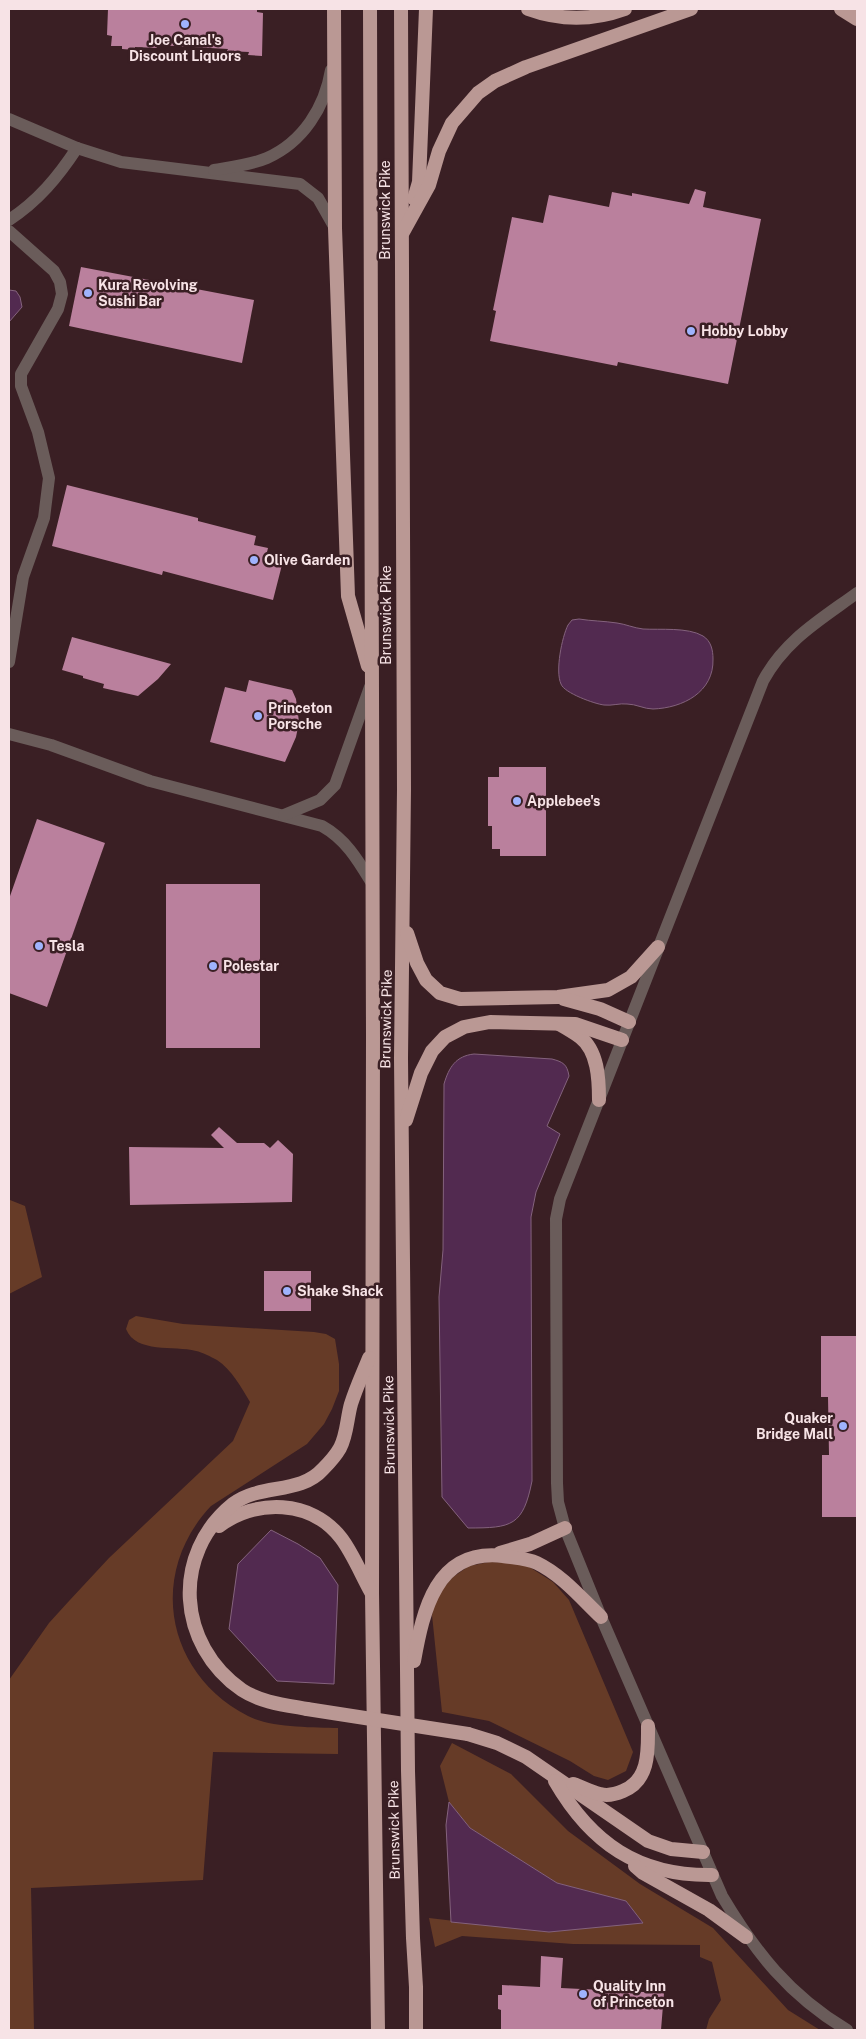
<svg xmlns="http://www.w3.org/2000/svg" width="866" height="2039" font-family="'Public Sans',sans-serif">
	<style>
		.green { fill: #663b27 }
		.water { fill: #522a50; stroke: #84627d }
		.building { fill: #ba809d }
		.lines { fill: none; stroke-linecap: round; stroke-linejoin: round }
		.minor { stroke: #6a5c5a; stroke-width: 12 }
		.trunk { stroke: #ba9894; stroke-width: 14 }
		.trunk-bridge { stroke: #ba9894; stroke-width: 14 }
		.poi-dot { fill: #9fb3fd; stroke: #3a1f24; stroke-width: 2 }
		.labels { text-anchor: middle; stroke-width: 5; stroke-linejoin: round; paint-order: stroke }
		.poi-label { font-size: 14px; font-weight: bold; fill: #f7e3e6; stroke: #3a1f24; text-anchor: start }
		.street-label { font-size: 14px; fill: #f7e3e6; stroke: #3a1f24 }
	</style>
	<rect width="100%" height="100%" fill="#3a1f24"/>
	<g class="green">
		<path d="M 9,1196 L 10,1200 L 25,1206 L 42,1277 L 9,1294 Z"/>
		<path d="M 136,1316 L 183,1324 L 314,1332 L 326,1334 L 335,1339 L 339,1364 L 339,1391 L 332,1409 L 324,1424 L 307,1444 L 211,1506 C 147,1574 166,1674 248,1716 C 271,1728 313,1727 338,1728 L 338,1754 L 213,1752 L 203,1880 L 31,1888 L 34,2030 L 9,2030 L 9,1680 L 49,1623 L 69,1601 L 109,1558 L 233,1441 L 250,1402 C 241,1387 232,1370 217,1360 C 211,1357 202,1352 196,1351 C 174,1345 136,1354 126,1329 L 129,1320 Z"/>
		<path d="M 489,1562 L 523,1563 L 553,1582 L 569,1600 L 633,1752 L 626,1771 L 608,1780 L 594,1776 L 570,1761 L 489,1721 L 442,1712 L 432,1615 L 435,1597 L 453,1577 L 469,1566 Z"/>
		<path d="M 452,1743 L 511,1774 L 568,1831 L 640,1884 L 713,1928 L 788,2010 L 820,2030 L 706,2030 L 709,2019 L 721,2000 L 712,1962 L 700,1957 L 700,1945 L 573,1944 L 462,1936 L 435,1947 L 429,1918 L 549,1932 L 642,1922 L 626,1901 L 557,1883 L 470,1828 L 449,1802 L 440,1766 Z"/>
	</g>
	<g class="water">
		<path d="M 9,290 L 16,291 L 20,297 L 22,307 L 9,322 Z"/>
		<path d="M 579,619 C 591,621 604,621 617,623 C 625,624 634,628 643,629 C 660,630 688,627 703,636 C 711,641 713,650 713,659 C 714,692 683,708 653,709 C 644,709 636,704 627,704 C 620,703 612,706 604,705 C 595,704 564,693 561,684 C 555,671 562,637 568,625 L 572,620 Z"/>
		<path d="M 474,1054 L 552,1059 C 563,1062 567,1064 569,1076 L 547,1126 L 560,1134 L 536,1192 L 531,1217 L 532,1481 C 523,1526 512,1528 468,1528 L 442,1497 L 439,1297 L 443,1250 L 444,1084 C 449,1067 456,1056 474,1054 Z"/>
		<path d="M 271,1530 L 298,1544 L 320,1558 L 338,1585 L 334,1684 L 277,1681 L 229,1629 L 238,1564 Z"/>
		<path d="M 449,1802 L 470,1828 L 557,1883 L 626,1901 L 643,1923 L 549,1932 L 451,1922 L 446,1825 Z"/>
	</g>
	<g class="building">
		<path d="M 108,9 L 257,9 L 257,12 L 263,13 L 262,56 L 248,55 L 249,52 L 227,51 L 228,49 L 157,45 L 157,48 L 135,47 L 135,50 L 122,49 L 122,46 L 111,46 L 112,36 L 107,35 Z"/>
		<path d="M 695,189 L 706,192 L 703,207 L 761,219 L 728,384 L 618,362 L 617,366 L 490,341 L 496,311 L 493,310 L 512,217 L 543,223 L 549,195 L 609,207 L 612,192 L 632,196 L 632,193 L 689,204 Z"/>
		<path d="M 81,267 L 254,300 L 242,363 L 69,326 Z"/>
		<path d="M 67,485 L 198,518 L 198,521 L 256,536 L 254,545 L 268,548 L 267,552 L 284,557 L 273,600 L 163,571 L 162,575 L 52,546 Z"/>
		<path d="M 72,637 L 171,664 L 158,679 L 138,696 L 103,688 L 104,684 L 83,678 L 83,676 L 62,670 Z"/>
		<path d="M 249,680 L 292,690 L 296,699 L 299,722 L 296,737 L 285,762 L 210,742 L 225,687 L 246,692 Z"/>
		<path d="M 499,767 L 546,767 L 546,856 L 500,856 L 500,849 L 492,849 L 492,826 L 488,826 L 488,777 L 499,777 Z"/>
		<path d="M 37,819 L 105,843 L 47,1007 L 9,993 L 9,899 Z"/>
		<rect x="166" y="884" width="94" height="164"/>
		<path d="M 219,1127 L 237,1143 L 264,1143 L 270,1148 L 278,1140 L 293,1154 L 292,1202 L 130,1205 L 129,1147 L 224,1148 L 211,1135 Z"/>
		<rect x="264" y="1271" width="47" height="40"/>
		<path d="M 821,1336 L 857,1336 L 857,1517 L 822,1517 L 822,1455 L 829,1455 L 828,1397 L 821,1397 Z"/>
		<path d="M 541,1956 L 563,1958 L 561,1988 L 664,1993 L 661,2030 L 501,2030 L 501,2010 L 498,2009 L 498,1995 L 502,1995 L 502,1985 L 540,1987 Z"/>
	</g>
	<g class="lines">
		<g class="minor">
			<path d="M 9,119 L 77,148 L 121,162 L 300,184 L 318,198 L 335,228"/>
			<path d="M 214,170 C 232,167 251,165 267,158 C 303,142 325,107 331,70"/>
			<path d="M 9,220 C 38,201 58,177 77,148"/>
			<path d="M 9,231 L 54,271 L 60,282 L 62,294 L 58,309 L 21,374 L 21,386 L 38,432 L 49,478 L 44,518 L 23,577 L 9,662"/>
			<path d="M 9,734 L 51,745 L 150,781 L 322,826 C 347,840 359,862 373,885"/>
			<path d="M 284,815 L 320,800 L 335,785 L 370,687"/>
			<path d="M 847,2030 C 789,1995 756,1953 722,1896 L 601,1617 L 565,1528 L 558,1502 L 557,1483 L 556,1219 L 560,1199 L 763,681 C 785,640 820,620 857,593"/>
		</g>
		<g class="trunk">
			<path d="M 334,9 L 335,228 L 348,596 L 368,666"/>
			<path d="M 370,9 L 373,1037 L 372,1593 L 378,2030"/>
			<path d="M 401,9 L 404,789 L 401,1058 L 408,1771 L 413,1938 L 416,1987 L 416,2030"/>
			<path d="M 528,9 C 561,21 592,21 625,9"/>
			<path d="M 841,9 L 857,19"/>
			<path d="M 414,199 L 419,182 L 426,9"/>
			<path d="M 403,232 L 429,185 L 439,151 L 452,123 L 478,93 L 495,81 L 526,67 L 691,9"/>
			<path d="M 407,933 L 417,963 L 426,980 L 440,993 L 460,999 L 558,997 L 608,990 L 631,977 L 658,947"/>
			<path d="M 564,999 L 600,1009 L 629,1022"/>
			<path d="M 559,1024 C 566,1028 573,1032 580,1037 C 598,1051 599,1079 599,1100"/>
			<path d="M 406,1120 L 421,1073 L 432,1051 L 445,1037 L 464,1027 L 490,1022 L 575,1024 L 622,1040"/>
			<path d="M 219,1526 C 256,1499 311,1499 341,1538 C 352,1552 362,1576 371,1592"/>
			<path d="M 500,1553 L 530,1544 L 565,1528"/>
			<path d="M 414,1661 C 423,1611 436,1548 503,1556 C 514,1558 526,1558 537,1563 C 562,1575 582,1599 601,1617"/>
			<path d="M 307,1709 C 285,1705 260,1702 242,1690 C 177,1645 171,1554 233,1504 C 260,1483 300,1495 323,1469 C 329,1463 336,1455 340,1448 C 347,1435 347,1418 351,1404 C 356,1388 363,1373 369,1358"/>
			<path d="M 468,1734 L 497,1743 L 526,1757 L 648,1841 L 671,1849 L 703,1852"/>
			<path d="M 555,1781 C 591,1843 638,1876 712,1875"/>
			<path d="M 573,1784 C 582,1787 591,1792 600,1794 C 607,1796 616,1794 623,1791 C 650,1780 648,1750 648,1726"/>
			<path d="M 635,1866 L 643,1873 L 709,1910 L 746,1937"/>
		</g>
		<path class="trunk-bridge" d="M 307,1709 L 468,1734"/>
	</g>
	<g class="poi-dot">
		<circle cx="185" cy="24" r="5"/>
		<circle cx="88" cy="293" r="5"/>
		<circle cx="691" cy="331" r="5"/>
		<circle cx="254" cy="560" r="5"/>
		<circle cx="258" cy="716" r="5"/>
		<circle cx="517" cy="801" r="5"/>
		<circle cx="39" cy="946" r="5"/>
		<circle cx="213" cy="966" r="5"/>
		<circle cx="287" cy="1291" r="5"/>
		<circle cx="843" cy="1426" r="5"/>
		<circle cx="583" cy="1994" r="5"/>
	</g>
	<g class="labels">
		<g class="poi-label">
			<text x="185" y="45" text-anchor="middle">Joe Canal's<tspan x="185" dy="16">Discount Liquors</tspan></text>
			<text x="98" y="290">Kura Revolving<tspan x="98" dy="16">Sushi Bar</tspan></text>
			<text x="701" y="336">Hobby Lobby</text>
			<text x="264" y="565">Olive Garden</text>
			<text x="268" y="713">Princeton<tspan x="268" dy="16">Porsche</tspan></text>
			<text x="527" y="806">Applebee's</text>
			<text x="49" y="951">Tesla</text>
			<text x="223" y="971">Polestar</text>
			<text x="297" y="1296">Shake Shack</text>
			<text x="833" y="1423" text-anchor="end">Quaker<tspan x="833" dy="16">Bridge Mall</tspan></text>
			<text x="593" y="1991">Quality Inn<tspan x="593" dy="16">of Princeton</tspan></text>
		</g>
		<g class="street-label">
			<text transform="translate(385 210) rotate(-90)" y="5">Brunswick Pike</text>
			<text transform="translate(386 615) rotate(-90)" y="5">Brunswick Pike</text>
			<text transform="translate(386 1019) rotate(-89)" y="5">Brunswick Pike</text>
			<text transform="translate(389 1425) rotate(-91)" y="5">Brunswick Pike</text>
			<text transform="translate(394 1830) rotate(-91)" y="5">Brunswick Pike</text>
		</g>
	</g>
	<rect width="866" height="2039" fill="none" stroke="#f7e3e6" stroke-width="20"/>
</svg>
